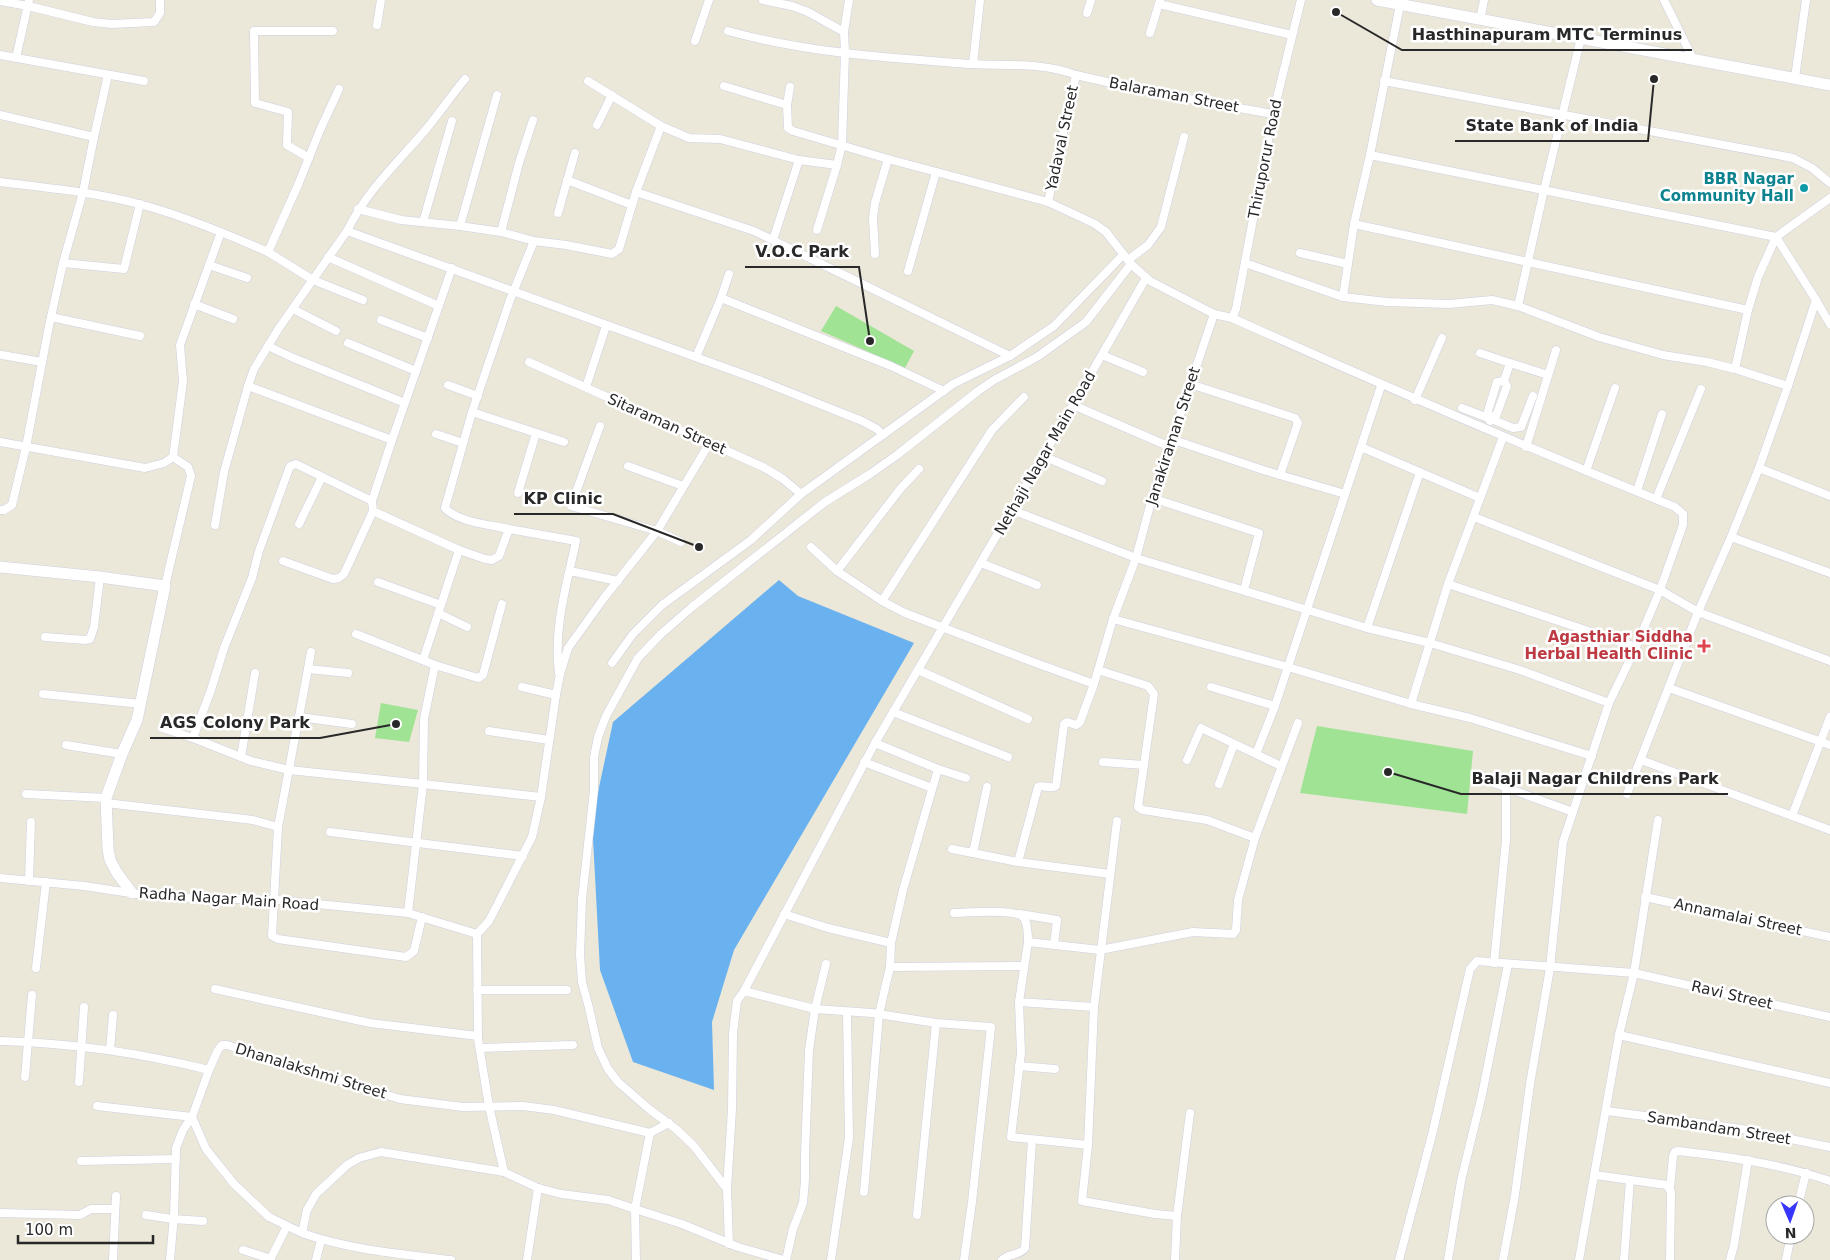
<svg xmlns="http://www.w3.org/2000/svg" width="1830" height="1260" font-family="'DejaVu Sans',sans-serif">
	<style>
		.green { fill: #a0e394 }
		.water { fill: #6ab2ef }
		.lines { fill: none; stroke-linecap: round; stroke-linejoin: round }
		.street-casing { stroke: #cfcfe2; stroke-width: 9 }
		.secondary-casing { stroke: #cfcfe2; stroke-width: 12 }
		.street { stroke: #fff; stroke-width: 8 }
		.secondary { stroke: #fff; stroke-width: 11 }
		.culture-dot { fill: #0f9aa8; stroke: #fff; stroke-width: 2 }
		.health-dot { fill: #e0444e; stroke: #fff; stroke-width: 2 }
		.labels { text-anchor: middle; stroke-width: 5; stroke-linejoin: round; paint-order: stroke }
		.street-label { font-size: 15px; fill: #282828; stroke: #fff }
		.culture-label { font-size: 15px; font-weight: bold; fill: #0d838f; stroke: #fff; text-anchor: end }
		.health-label { font-size: 15px; font-weight: bold; fill: #be3a42; stroke: #fff; text-anchor: end }
		.leader { fill: none; stroke: #282828; stroke-width: 2 }
		.callout-dot { fill: #282828; stroke: #fff; stroke-width: 2 }
		.callout-label { font-size: 16px; text-anchor: middle; font-weight: bold; fill: #282828; stroke: #fff; stroke-width: 5; stroke-linejoin: round; paint-order: stroke }
	</style>
	<rect width="100%" height="100%" fill="#ebe7d9"/>
	<g class="green">
		<path d="M 836,306 L 914,351 L 905,368 L 821,331 Z"/>
		<path d="M 381,703 L 418,710 L 409,742 L 375,738 Z"/>
		<path d="M 1317,726 L 1473,751 L 1467,814 L 1300,793 Z"/>
	</g>
	<path class="water" d="M 779,580 L 798,596 L 914,643 L 734,950 L 712,1022 L 714,1090 L 633,1062 L 600,970 L 592,820 L 613,722 Z"/>
	<g class="lines">
		<defs>
			<g id="street">
				<path d="M 763,0 L 792,6 L 808,12 L 844,32"/>
				<path d="M 1664,0 L 1693,59"/>
				<path d="M 0,1 L 28,6 L 93,22 L 112,24 L 154,22 L 160,13 L 160,0"/>
				<path d="M 1159,4 L 1292,35"/>
				<path d="M 1087,13 L 1091,0"/>
				<path d="M 1480,20 L 1484,0"/>
				<path d="M 377,25 L 381,0"/>
				<path d="M 728,31 C 807,53 890,58 971,64 C 1007,66 1042,62 1076,75 L 1048,202"/>
				<path d="M 1150,33 L 1160,0"/>
				<path d="M 695,41 L 709,0"/>
				<path d="M 0,55 L 144,81"/>
				<path d="M 16,58 L 29,0"/>
				<path d="M 973,64 L 980,0"/>
				<path d="M 1076,75 L 1155,93 L 1273,114"/>
				<path d="M 1795,78 L 1806,0"/>
				<path d="M 588,81 L 661,126 L 636,192 L 754,231 L 1010,356"/>
				<path d="M 1384,81 L 1793,158 L 1812,168 L 1830,183"/>
				<path d="M 724,86 L 787,105 L 788,128 L 793,131 L 888,159 L 1048,202 L 1095,224 L 1106,232 L 1131,264 L 1150,281 L 1214,314 L 1232,318 C 1379,384 1526,447 1675,507 L 1683,514 L 1683,525 L 1660,590 L 1636,647 L 1609,703 L 1563,842 L 1550,968 L 1530,1084 L 1515,1195 L 1503,1260"/>
				<path d="M 787,105 L 790,87"/>
				<path d="M 0,115 L 94,137 L 83,192 L 63,263 L 49,326 L 26,447 L 12,505 L 4,510 L 0,510"/>
				<path d="M 597,125 L 612,95"/>
				<path d="M 661,126 L 689,138 L 720,139 L 799,160"/>
				<path d="M 94,137 L 108,75"/>
				<path d="M 1370,155 L 1776,237 L 1758,277 L 1748,310 L 1735,369"/>
				<path d="M 309,158 L 287,145 L 288,112 L 255,103 L 254,31 L 333,31"/>
				<path d="M 567,180 L 632,205"/>
				<path d="M 0,182 C 47,188 94,192 139,204 C 182,215 227,234 268,252 L 298,185 L 320,130 L 339,89"/>
				<path d="M 1830,198 L 1776,237 L 1816,300 L 1830,324"/>
				<path d="M 358,209 L 401,220 L 460,226 L 497,95"/>
				<path d="M 558,213 L 575,153"/>
				<path d="M 423,222 L 452,121"/>
				<path d="M 1354,224 L 1748,310"/>
				<path d="M 460,226 L 501,232 L 519,163 L 533,120"/>
				<path d="M 817,230 L 837,165"/>
				<path d="M 347,231 C 367,191 393,167 422,134 C 437,117 450,97 465,79"/>
				<path d="M 501,232 L 534,241 L 566,245 L 612,254 L 619,249 L 636,192"/>
				<path d="M 773,240 L 799,160 L 837,165 L 842,144 L 845,53 L 844,32 L 849,0"/>
				<path d="M 268,252 L 313,280 L 363,300"/>
				<path d="M 1300,253 L 1348,264"/>
				<path d="M 875,254 L 873,218 L 875,203 L 888,159"/>
				<path d="M 328,257 L 439,306"/>
				<path d="M 1128,260 L 1148,245 L 1161,227 L 1184,137"/>
				<path d="M 63,263 L 124,269 L 140,204"/>
				<path d="M 1245,263 L 1343,297 L 1387,302 L 1449,304 L 1492,300 L 1518,306 L 1599,337 L 1663,355 L 1707,362 L 1735,369 L 1788,386 L 1759,468 L 1731,537 L 1698,612 L 1627,794"/>
				<path d="M 209,265 L 247,278"/>
				<path d="M 452,268 L 392,440 L 248,386 L 254,369 L 279,328 L 347,231 L 759,380 L 862,421 L 877,429 L 883,435"/>
				<path d="M 908,271 L 936,172"/>
				<path d="M 1343,297 L 1354,224 L 1370,155 L 1400,5"/>
				<path d="M 721,298 L 729,274"/>
				<path d="M 194,304 L 233,319"/>
				<path d="M 1518,306 L 1544,190 L 1581,38"/>
				<path d="M 293,309 L 336,331"/>
				<path d="M 51,317 L 140,336"/>
				<path d="M 1232,318 L 1236,309 L 1273,114 L 1301,0"/>
				<path d="M 381,320 L 428,338"/>
				<path d="M 348,343 L 416,371"/>
				<path d="M 268,346 L 291,357 L 405,403"/>
				<path d="M 1480,353 L 1510,363"/>
				<path d="M 2,355 L 42,362"/>
				<path d="M 1102,355 L 1143,372"/>
				<path d="M 696,357 L 721,298 L 891,366 L 944,391"/>
				<path d="M 529,362 L 763,467 L 783,479 L 801,494"/>
				<path d="M 1190,384 L 1295,418 L 1298,423 L 1280,475"/>
				<path d="M 448,385 L 478,396"/>
				<path d="M 1788,386 L 1816,300"/>
				<path d="M 586,387 L 606,326"/>
				<path d="M 1024,397 L 992,430 L 882,601 L 905,613 L 1033,662 L 1094,684"/>
				<path d="M 1415,400 L 1442,338"/>
				<path d="M 1073,405 L 1168,446"/>
				<path d="M 1462,408 L 1491,419 L 1491,417 L 1496,416 L 1507,386 L 1504,381 L 1510,363 L 1548,375"/>
				<path d="M 472,412 L 510,300 L 534,241"/>
				<path d="M 1491,417 L 1489,416 L 1488,411 L 1497,382 L 1504,381"/>
				<path d="M 1490,421 L 1491,419 L 1513,428 L 1521,427 L 1533,396"/>
				<path d="M 600,426 L 571,506 L 657,531 L 681,542"/>
				<path d="M 436,434 L 463,443"/>
				<path d="M 1171,439 L 1263,470 L 1345,494"/>
				<path d="M 0,442 L 145,468 L 164,463 L 173,457 L 183,381 L 180,345 L 221,232"/>
				<path d="M 1361,447 L 1480,498"/>
				<path d="M 1526,447 L 1556,350"/>
				<path d="M 1043,456 L 1102,481"/>
				<path d="M 628,466 L 683,486"/>
				<path d="M 1759,468 L 1830,496"/>
				<path d="M 1586,471 L 1615,388"/>
				<path d="M 1637,491 L 1662,414"/>
				<path d="M 518,493 L 536,433"/>
				<path d="M 1152,498 L 1259,533 L 1244,590"/>
				<path d="M 1656,499 L 1701,389"/>
				<path d="M 372,501 L 373,511 L 459,550 L 485,559 L 492,560 L 499,556 L 509,529 L 576,541 C 567,584 553,628 559,673"/>
				<path d="M 1012,510 L 1136,558 L 1367,628 L 1430,643 L 1520,670 L 1609,703"/>
				<path d="M 1474,517 L 1660,590 L 1698,612 L 1830,661"/>
				<path d="M 299,524 L 322,477"/>
				<path d="M 215,525 L 224,472 L 248,386"/>
				<path d="M 509,529 C 491,525 457,522 445,508 L 472,412 L 564,442"/>
				<path d="M 1731,537 L 1830,573"/>
				<path d="M 811,547 L 837,571"/>
				<path d="M 283,561 L 333,579 L 339,578 L 344,574 L 373,511"/>
				<path d="M 981,563 L 1037,585"/>
				<path d="M 570,571 L 618,581"/>
				<path d="M 378,582 L 441,605 L 459,550"/>
				<path d="M 1448,584 L 1636,647"/>
				<path d="M 165,586 L 191,476 L 188,467 L 173,457"/>
				<path d="M 882,601 L 837,571 L 901,488 L 919,469"/>
				<path d="M 438,613 L 467,627"/>
				<path d="M 1113,619 L 1288,667 L 1411,704 L 1470,718 L 1592,756"/>
				<path d="M 1367,628 L 1420,472"/>
				<path d="M 356,634 L 435,665 L 424,719 L 423,784 L 289,770 L 251,761 L 193,738 L 211,690 L 224,648 L 252,578 L 259,551 L 290,466 L 296,464 L 372,501 L 392,440"/>
				<path d="M 45,637 L 85,640 L 90,639 L 94,627 L 100,577"/>
				<path d="M 423,660 L 441,605"/>
				<path d="M 612,663 L 633,634 L 662,605 L 751,540 L 801,494 L 953,384 L 1010,356 L 1054,326 L 1123,255"/>
				<path d="M 435,665 L 478,678 L 483,675 L 502,604"/>
				<path d="M 308,669 L 311,652"/>
				<path d="M 918,670 L 1028,719"/>
				<path d="M 1098,670 L 1148,686 L 1154,694 L 1138,807 L 1143,810 L 1207,820 L 1255,838"/>
				<path d="M 348,673 L 308,669 L 278,827 L 272,936 L 278,939 L 406,957 L 414,951 L 422,917"/>
				<path d="M 522,687 L 556,695"/>
				<path d="M 1211,687 L 1275,706"/>
				<path d="M 1669,688 L 1830,745"/>
				<path d="M 43,694 L 141,704"/>
				<path d="M 1411,704 L 1448,584 L 1503,437"/>
				<path d="M 893,712 L 1008,757"/>
				<path d="M 299,717 L 352,724"/>
				<path d="M 162,728 L 193,738"/>
				<path d="M 489,731 L 549,740"/>
				<path d="M 66,745 L 122,754"/>
				<path d="M 1256,754 L 1275,706 L 1381,386"/>
				<path d="M 241,757 L 255,673"/>
				<path d="M 1187,760 L 1201,728 L 1281,766"/>
				<path d="M 1641,760 L 1830,830"/>
				<path d="M 864,762 L 932,788"/>
				<path d="M 1103,762 L 1144,765"/>
				<path d="M 938,769 L 966,778"/>
				<path d="M 1477,777 L 1573,812"/>
				<path d="M 1219,784 L 1234,744"/>
				<path d="M 26,794 L 106,798"/>
				<path d="M 106,803 L 253,820 L 278,827"/>
				<path d="M 1792,816 L 1830,717"/>
				<path d="M 1117,821 L 1094,1007 L 1088,1145 L 1082,1201 L 1155,1214 L 1177,1216"/>
				<path d="M 330,832 L 523,856"/>
				<path d="M 952,849 L 973,853 L 987,787"/>
				<path d="M 973,853 L 1018,862"/>
				<path d="M 1110,874 L 1018,862 L 1038,787 C 1043,784 1050,790 1056,786 L 1064,724 L 1067,722 L 1076,725 L 1080,722 L 1094,684 L 1113,619 L 1136,558 L 1152,498 L 1214,314"/>
				<path d="M 0,878 L 84,886 L 157,897 L 277,900 L 408,913 L 477,934 L 478,1039 L 489,1106 L 504,1172 L 538,1188 L 561,1194 L 608,1200 L 635,1209 L 636,1260"/>
				<path d="M 29,881 L 31,822"/>
				<path d="M 1645,897 L 1830,937"/>
				<path d="M 408,913 L 423,784 L 541,797"/>
				<path d="M 954,913 C 967,913 1017,908 1024,918 C 1028,925 1028,935 1028,942"/>
				<path d="M 784,914 L 828,928 L 891,943"/>
				<path d="M 1020,914 L 1057,920 L 1054,945"/>
				<path d="M 477,934 L 489,921 L 532,837 L 541,797 L 556,695 L 560,674 L 568,648 L 604,598 L 657,531 L 709,444"/>
				<path d="M 1494,963 L 1506,840 L 1506,787"/>
				<path d="M 890,967 L 1024,966"/>
				<path d="M 36,968 L 46,882"/>
				<path d="M 215,989 L 370,1023 L 478,1036"/>
				<path d="M 477,990 L 567,990"/>
				<path d="M 1019,1002 L 1021,1053 L 1011,1137 L 1088,1145"/>
				<path d="M 1094,1007 L 1019,1002 L 1028,942 L 1100,950 L 1193,932 L 1233,934 L 1236,930 L 1238,900 L 1255,838 L 1298,723"/>
				<path d="M 1619,1035 L 1830,1083"/>
				<path d="M 0,1041 C 71,1043 141,1053 209,1070 L 218,1050 L 222,1045 L 227,1045 L 400,1099 L 463,1107 L 523,1106 L 554,1110 L 650,1133 L 635,1209 L 682,1224 L 738,1247 L 784,1260"/>
				<path d="M 480,1048 L 573,1045"/>
				<path d="M 110,1050 L 113,1015"/>
				<path d="M 1019,1066 L 1055,1069"/>
				<path d="M 25,1077 L 32,995"/>
				<path d="M 79,1082 L 84,1007"/>
				<path d="M 97,1106 L 192,1117 L 209,1070"/>
				<path d="M 1607,1111 L 1742,1129 L 1830,1147"/>
				<path d="M 650,1133 L 669,1123"/>
				<path d="M 81,1161 L 176,1159"/>
				<path d="M 1595,1175 L 1667,1185 L 1671,1192 L 1670,1260"/>
				<path d="M 727,1189 L 694,1146 L 676,1129 L 649,1109 L 618,1082 L 608,1069 L 598,1048 L 589,1008 L 582,982 L 580,955 L 582,899 L 594,790 L 594,757 L 598,737 L 606,716 L 638,658 L 661,634 L 692,607 L 825,502 L 870,474 L 897,455 L 978,391 L 994,380 L 1037,357 L 1086,322 L 1131,264"/>
				<path d="M 1670,1189 L 1673,1156 L 1675,1152 L 1679,1151 C 1730,1157 1781,1164 1830,1181"/>
				<path d="M 864,1192 L 879,1014 L 890,967 L 891,943 L 903,890 L 938,769 L 875,743"/>
				<path d="M 1798,1205 L 1806,1173"/>
				<path d="M 0,1213 L 80,1215 L 91,1209 L 115,1209"/>
				<path d="M 146,1215 L 173,1219 L 203,1221"/>
				<path d="M 917,1215 L 936,1023"/>
				<path d="M 729,1244 L 727,1189 L 732,1109 L 733,1033 L 737,1001 L 744,991"/>
				<path d="M 243,1250 L 271,1259"/>
				<path d="M 113,1260 L 116,1196"/>
				<path d="M 170,1260 L 174,1216 L 176,1148 L 183,1130 L 192,1117 L 206,1149 L 234,1184 L 269,1217 L 302,1233"/>
				<path d="M 270,1260 L 287,1226"/>
				<path d="M 316,1260 L 321,1240"/>
				<path d="M 451,1260 C 401,1254 350,1250 302,1233 L 307,1210 L 316,1194 L 347,1165 L 359,1158 L 381,1152 L 504,1172"/>
				<path d="M 527,1260 L 538,1188"/>
				<path d="M 786,1260 L 793,1229 L 803,1203 L 805,1180 L 805,1155 L 809,1050 L 815,1009 L 826,964"/>
				<path d="M 831,1260 L 849,1138 L 847,1012"/>
				<path d="M 964,1260 L 972,1202 L 991,1027 L 936,1023 L 872,1013 L 815,1009 L 744,991 L 875,743 L 1073,405 L 1146,278"/>
				<path d="M 1002,1260 C 1008,1253 1020,1256 1025,1248 L 1032,1140"/>
				<path d="M 1175,1260 L 1177,1216 L 1190,1113"/>
				<path d="M 1399,1260 L 1433,1131 L 1470,969 L 1477,961 L 1634,973 L 1830,1017"/>
				<path d="M 1448,1260 L 1461,1181 L 1482,1095 L 1508,964"/>
				<path d="M 1579,1260 L 1619,1035 L 1634,973 L 1658,820"/>
				<path d="M 1624,1260 L 1630,1180"/>
				<path d="M 1730,1260 L 1734,1245 L 1748,1160"/>
				<path d="M 1786,1260 L 1791,1235"/>
			</g>
			<g id="secondary">
				<path d="M 1377,0 L 1830,85"/>
				<path d="M 0,567 L 100,577 L 165,586 L 137,720 L 122,754 L 106,798 L 108,849 L 110,860 L 117,873 L 132,893"/>
			</g>
		</defs>
		<use href="#street" class="street-casing"/>
		<use href="#secondary" class="secondary-casing"/>
		<use href="#street" class="street"/>
		<use href="#secondary" class="secondary"/>
	</g>
	<circle class="culture-dot" cx="1804" cy="188" r="5"/>
	<path class="health-dot" d="M1701.5 638.5h5v5h5v5h-5v5h-5v-5h-5v-5h5z"/>
	<g class="labels">
		<g class="street-label">
			<text transform="translate(1174 95) rotate(11)" y="5">Balaraman Street</text>
			<text transform="translate(1062 138) rotate(-78)" y="5">Yadaval Street</text>
			<text transform="translate(1265 159) rotate(-79)" y="5">Thiruporur Road</text>
			<text transform="translate(667 424) rotate(24)" y="5">Sitaraman Street</text>
			<text transform="translate(1173 436) rotate(-72)" y="5">Janakiraman Street</text>
			<text transform="translate(1045 453) rotate(-60)" y="5">Nethaji Nagar Main Road</text>
			<text transform="translate(229 899) rotate(4)" y="5">Radha Nagar Main Road</text>
			<text transform="translate(1738 917) rotate(12)" y="5">Annamalai Street</text>
			<text transform="translate(1732 995) rotate(13)" y="5">Ravi Street</text>
			<text transform="translate(311 1071) rotate(17)" y="5">Dhanalakshmi Street</text>
			<text transform="translate(1719 1128) rotate(9)" y="5">Sambandam Street</text>
		</g>
		<g class="culture-label">
			<text x="1794" y="184">BBR Nagar<tspan x="1794" dy="17">Community Hall</tspan></text>
		</g>
		<g class="health-label">
			<text x="1693" y="642">Agasthiar Siddha<tspan x="1693" dy="17">Herbal Health Clinic</tspan></text>
		</g>
	</g>
	<path class="leader" d="M1336 12L1402 50H1692M1654 79L1648 141H1455M870 341L859 267H745M699 547L613 514H514M396 724L320 738H150M1388 772L1461 794H1728"/>
	<g class="callout-dot">
		<circle cx="1336" cy="12" r="5"/>
		<circle cx="1654" cy="79" r="5"/>
		<circle cx="870" cy="341" r="5"/>
		<circle cx="699" cy="547" r="5"/>
		<circle cx="396" cy="724" r="5"/>
		<circle cx="1388" cy="772" r="5"/>
	</g>
	<g class="callout-label">
		<text x="1547" y="40">Hasthinapuram MTC Terminus</text>
		<text x="1552" y="131">State Bank of India</text>
		<text x="802" y="257">V.O.C Park</text>
		<text x="563" y="504">KP Clinic</text>
		<text x="235" y="728">AGS Colony Park</text>
		<text x="1595" y="784">Balaji Nagar Childrens Park</text>
	</g>
	<g transform="translate(1790 1220) rotate(178)"><circle r="24" fill="#ffffff" stroke="#a9a9a9"/>
	<path d="M0-4L9 19L0 12L-9 19Z" fill="#3836fb"/>
	<text y="-8" font-size="14" font-weight="bold" text-anchor="middle" fill="#282828">N</text>
	</g>
	<path d="M18 1235v8h135v-8" fill="none" stroke="#282828" stroke-width="2.5"/>
	<text x="25" y="1235" font-size="15" fill="#282828" stroke="#ffffff" stroke-width="4" paint-order="stroke">100 m</text>
</svg>
